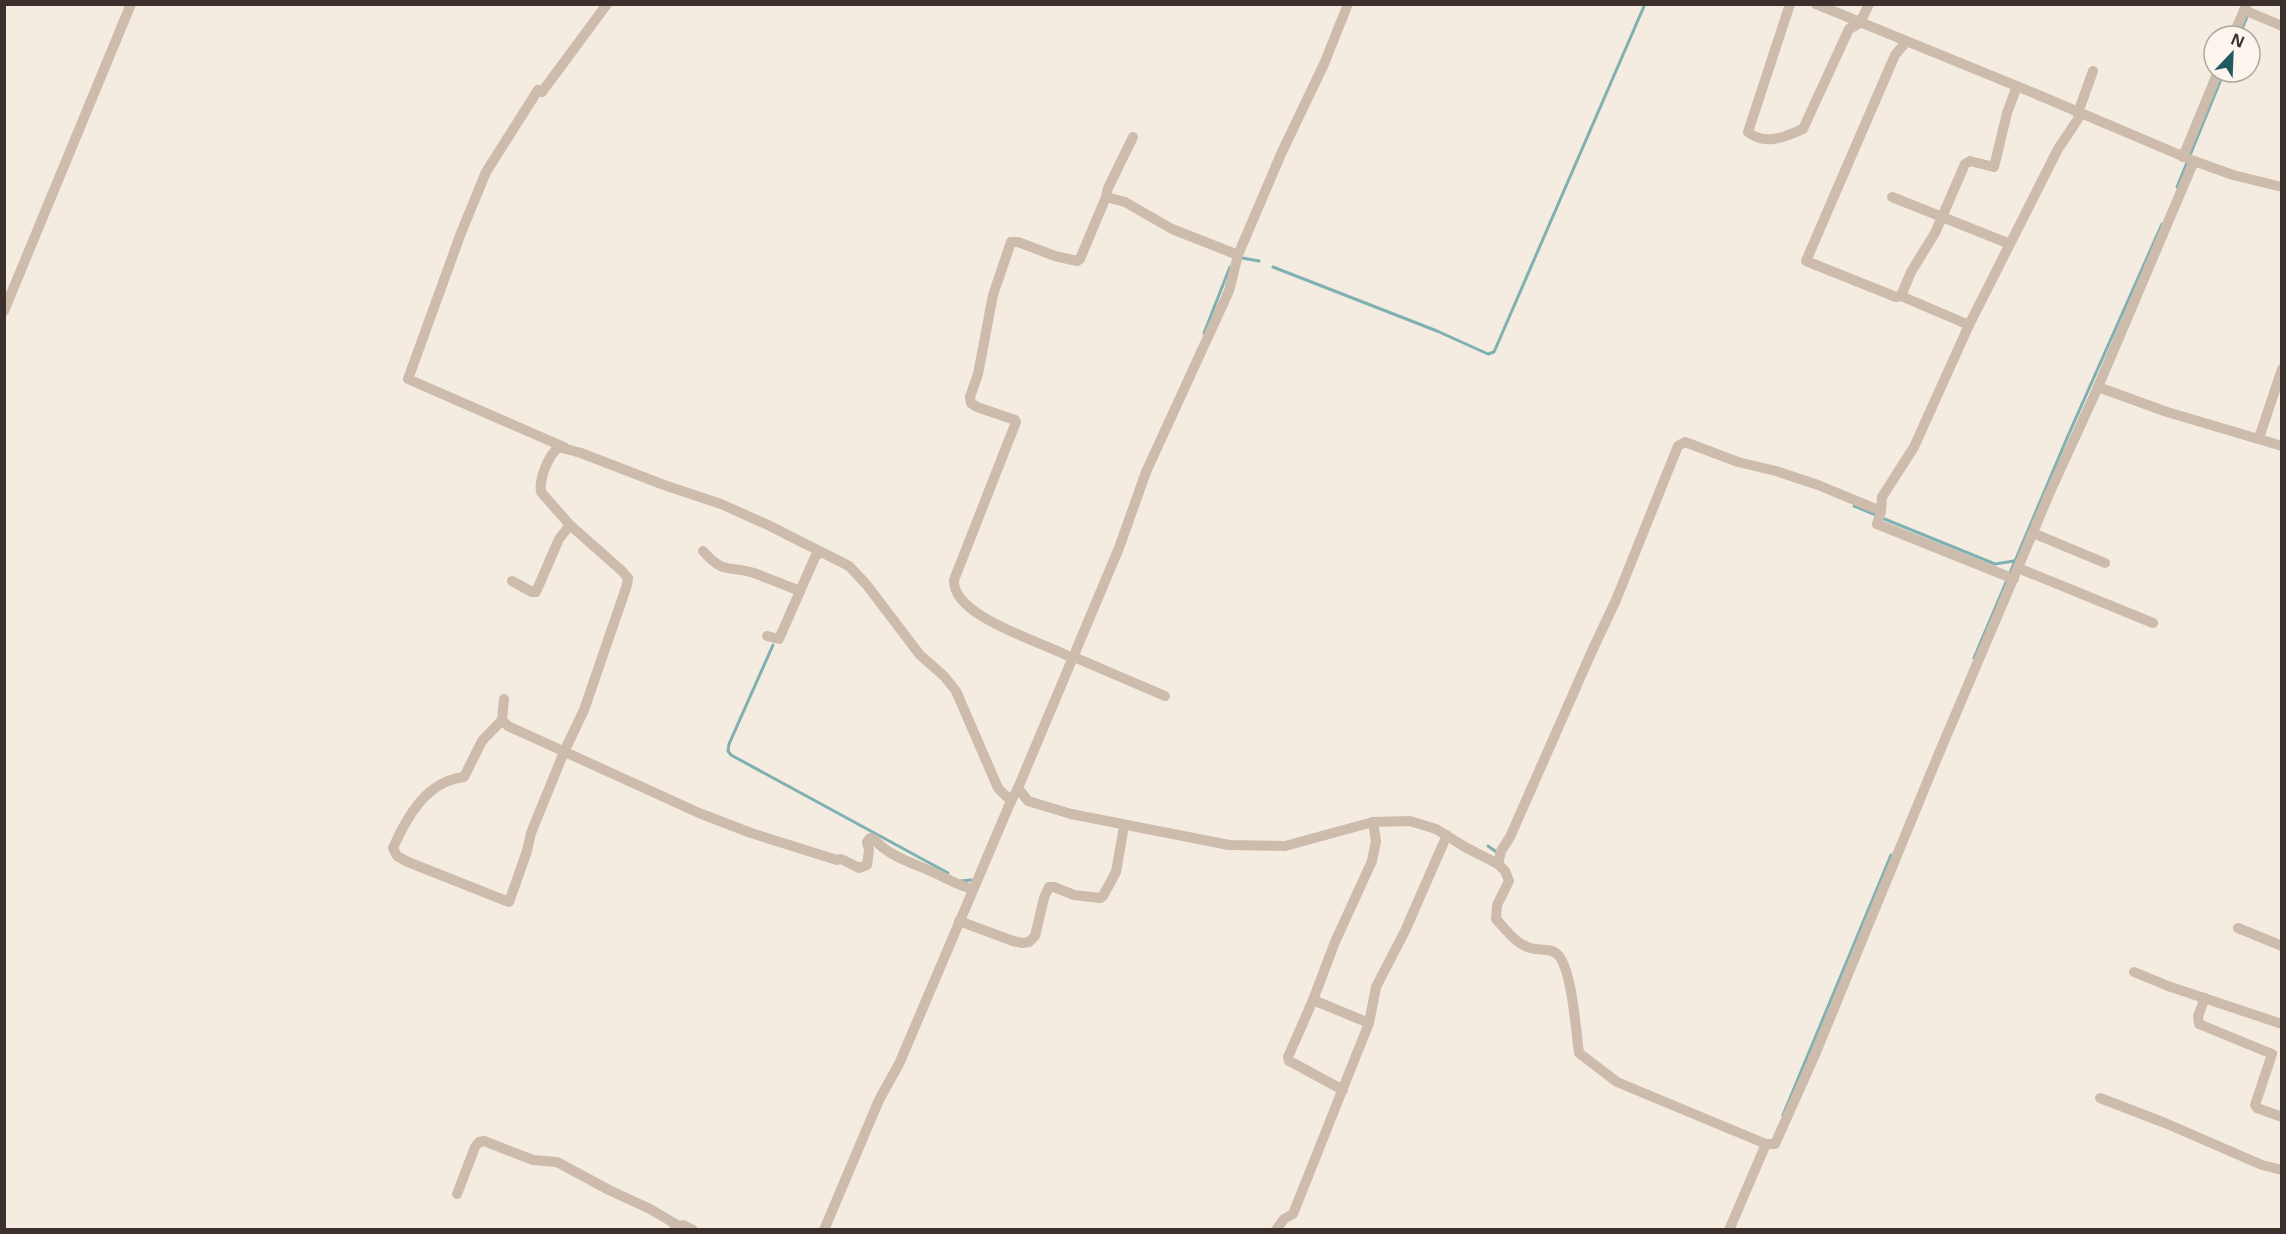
<svg xmlns="http://www.w3.org/2000/svg" width="2286" height="1234" font-family="'Open Sans',sans-serif">
	<style>
		.lines { fill: none; stroke-linecap: round; stroke-linejoin: round }
		.stream { stroke: #7fb0b2; stroke-width: 3 }
		.minor { stroke: #cdbbac; stroke-width: 10 }
	</style>
	<rect width="100%" height="100%" fill="#f4ebe1"/>
	<g class="lines">
		<g class="stream">
			<path d="M 2239,36 L 2247,17"/>
			<path d="M 2177,187 L 2224,72"/>
			<path d="M 1242,258 L 1259,261"/>
			<path d="M 1273,267 L 1437,331 L 1488,354 L 1494,352 L 1645,4"/>
			<path d="M 1204,333 L 1230,267"/>
			<path d="M 1854,506 L 1876,515"/>
			<path d="M 1882,518 L 1995,564 L 2014,561"/>
			<path d="M 773,645 L 729,744 L 728,751 L 731,755 L 948,873"/>
			<path d="M 1974,658 L 2067,438 L 2162,224"/>
			<path d="M 1488,846 L 1498,853"/>
			<path d="M 961,881 L 971,880"/>
			<path d="M 1783,1115 L 1891,855"/>
		</g>
		<g class="minor">
			<path d="M 1790,4 L 1748,132 C 1765,146 1785,137 1803,129 L 1849,29 L 1860,23 L 1869,4"/>
			<path d="M 1816,4 L 2036,94 L 2194,161 L 2233,175 L 2282,187"/>
			<path d="M 2244,10 L 2282,26"/>
			<path d="M 2233,36 L 2246,6"/>
			<path d="M 2183,157 L 2218,72"/>
			<path d="M 1106,197 L 1125,202 L 1172,229 L 1238,255"/>
			<path d="M 1892,197 L 2010,244"/>
			<path d="M 1901,296 L 1896,297 L 1806,261 L 1895,55 L 1906,42"/>
			<path d="M 4,311 L 131,4"/>
			<path d="M 1969,325 L 1901,296 L 1911,272 L 1935,233 L 1965,164 L 1970,161 L 1994,167 L 2007,113 L 2017,86"/>
			<path d="M 2098,387 L 2167,412 L 2282,446"/>
			<path d="M 2259,438 L 2282,369"/>
			<path d="M 564,447 L 408,379 L 461,233 L 486,172 L 538,90 L 542,92 L 607,4"/>
			<path d="M 1881,511 L 1882,497 L 1914,447 L 1969,325 L 2058,149 L 2078,119 L 2080,107 L 2093,71"/>
			<path d="M 2033,533 L 2105,563"/>
			<path d="M 703,551 C 724,575 729,565 754,573 C 770,579 785,585 800,591"/>
			<path d="M 2018,568 L 2153,623"/>
			<path d="M 512,581 L 532,592 L 536,592 L 559,539 L 570,525"/>
			<path d="M 767,636 L 779,639 L 815,557 L 821,552"/>
			<path d="M 1066,655 C 1039,641 952,616 954,580 L 1016,422 L 1015,420 L 977,407 L 971,403 L 970,397 L 978,374 L 993,295 L 1011,242 L 1018,242 L 1055,256 L 1077,261 L 1080,259 L 1106,197 L 1108,188 L 1133,137"/>
			<path d="M 1074,657 L 1165,696"/>
			<path d="M 504,699 L 502,720 L 508,726 L 699,813 L 751,833 L 837,860 L 841,859 L 859,868 L 867,865 L 869,850 L 867,842 L 870,838 L 874,839 C 889,857 916,864 937,874 C 950,880 959,886 973,889"/>
			<path d="M 502,720 L 482,741 L 464,777 C 427,781 407,816 393,848 L 397,856 L 408,862 L 509,902 L 527,851 L 531,833 L 564,752 L 584,710 L 627,585 L 628,578 L 622,571 L 570,525 L 541,492 C 539,479 548,455 559,447 L 581,453 L 664,485 L 721,504 L 768,525 L 849,566 L 866,584 L 920,655 L 944,676 L 956,691 L 998,788 L 1011,801"/>
			<path d="M 1018,788 L 1028,801 L 1071,814 L 1229,845 L 1285,846 L 1373,822 L 1410,821 L 1436,829 L 1465,847 L 1498,864 L 1501,851 L 1510,837 L 1592,651 L 1616,600 L 1678,446 L 1685,442 L 1738,462 L 1776,471 L 1818,485 L 1881,511 L 1877,524 L 2014,579"/>
			<path d="M 1498,864 L 1505,871 L 1509,881 L 1497,905 L 1496,919 C 1507,931 1518,947 1535,949 C 1542,950 1552,949 1557,954 C 1572,967 1576,1032 1579,1053 L 1617,1082 L 1766,1144 L 1775,1144 L 1814,1057 L 1937,758 L 2050,492 L 2098,387 L 2194,161"/>
			<path d="M 959,921 L 1013,941 L 1022,943 L 1029,942 L 1035,936 L 1044,898 L 1049,887 L 1054,887 L 1074,895 L 1100,898 L 1103,896 L 1116,872 L 1124,826"/>
			<path d="M 2238,928 L 2282,946"/>
			<path d="M 2134,972 L 2168,986 L 2282,1024"/>
			<path d="M 2205,998 L 2198,1016 L 2199,1024 L 2272,1054 L 2255,1105 L 2257,1108 L 2282,1117"/>
			<path d="M 1313,1000 L 1369,1023"/>
			<path d="M 1343,1090 L 1295,1064 L 1289,1061 L 1288,1057 L 1313,1000 L 1335,942 L 1372,861 L 1376,841 L 1373,822"/>
			<path d="M 2100,1098 L 2165,1123 L 2262,1165 L 2282,1170"/>
			<path d="M 457,1194 L 475,1147 L 479,1142 L 484,1141 L 533,1160 L 557,1162 L 609,1190 L 650,1209 L 679,1226"/>
			<path d="M 675,1228 L 683,1225 L 693,1230"/>
			<path d="M 824,1230 L 879,1100 L 899,1064 L 1011,801 L 1018,788 L 1119,548 L 1146,472 L 1229,291 L 1238,255 L 1281,154 L 1324,64 L 1348,4"/>
			<path d="M 1276,1230 L 1284,1219 L 1293,1214 L 1369,1023 L 1376,987 L 1405,931 L 1447,835"/>
			<path d="M 1729,1230 L 1766,1144"/>
		</g>
	</g>
	<rect width="2286" height="1234" fill="none" stroke="#3b302b" stroke-width="12"/>
	<g transform="translate(2232 54) rotate(23)"><circle r="28" fill="#fbf5ee" stroke="#aea6a0" stroke-width="1.5"/>
	<path d="M0-4.5L10 22L0 15L-10 22Z" fill="#1f5a5e"/>
	<text y="-9" font-size="16" font-weight="bold" text-anchor="middle" fill="#3b302b">N</text>
	</g>
</svg>
